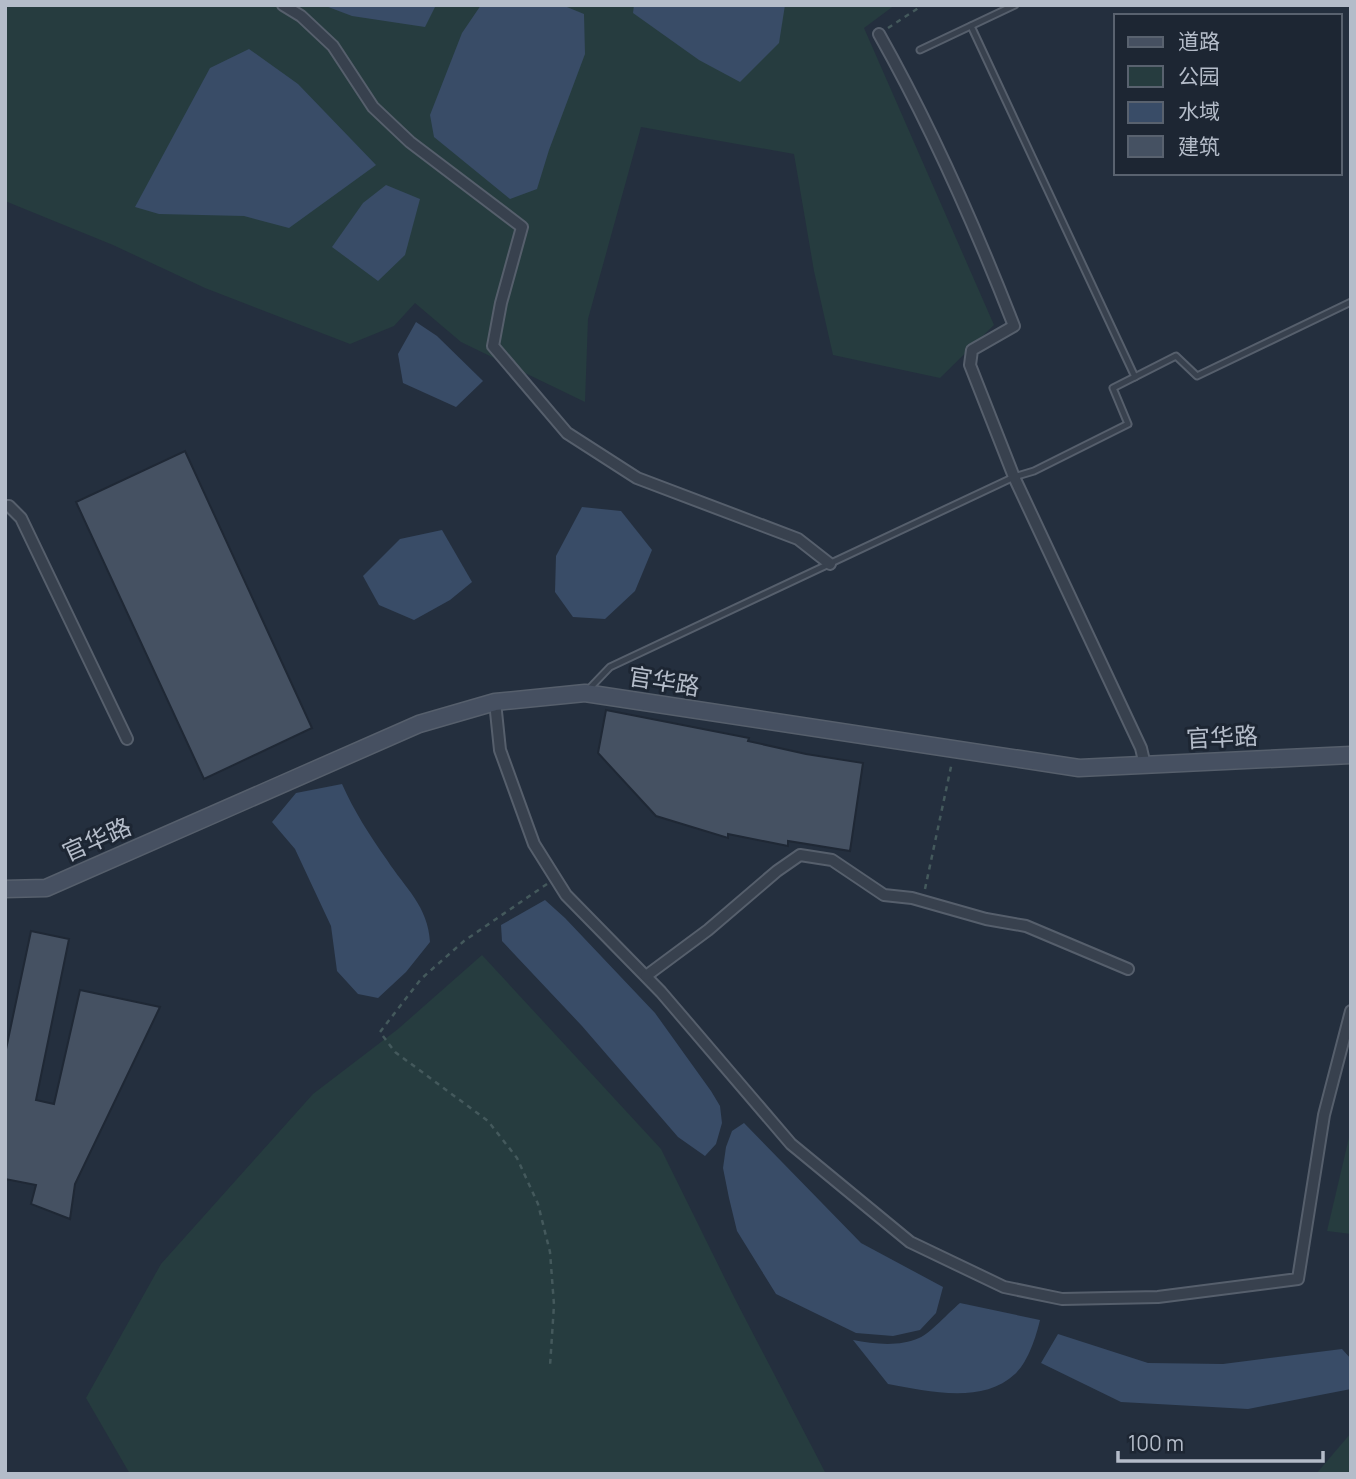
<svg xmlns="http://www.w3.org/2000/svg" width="1356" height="1479" font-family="Manrope,'Noto Sans SC',sans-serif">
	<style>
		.green { fill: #263c3f }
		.water { fill: #394c67 }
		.building { fill: #455162; stroke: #1f2835; stroke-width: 2 }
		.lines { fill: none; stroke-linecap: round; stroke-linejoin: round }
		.lane-casing { stroke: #565f6c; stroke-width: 9 }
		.street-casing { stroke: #565f6c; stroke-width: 14 }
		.secondary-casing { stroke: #565f6c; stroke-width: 19 }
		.path { stroke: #44595c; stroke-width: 2.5; stroke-dasharray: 5 5; stroke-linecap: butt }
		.lane { stroke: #38414e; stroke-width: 5 }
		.street { stroke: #38414e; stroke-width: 10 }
		.secondary { stroke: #465061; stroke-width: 16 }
		.labels { text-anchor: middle; stroke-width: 6; stroke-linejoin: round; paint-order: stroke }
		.street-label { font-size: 24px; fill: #b4bcc9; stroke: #1d2633 }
	</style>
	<rect width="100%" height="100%" fill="#242f3e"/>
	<g class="green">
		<path d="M 6,5 L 895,5 L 864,28 L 994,325 L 940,378 L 833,355 L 814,271 L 794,154 L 641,127 L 588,319 L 585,402 L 461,342 L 415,303 L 394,326 L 350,344 L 205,288 L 113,245 L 5,201 Z"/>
		<path d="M 482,955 L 661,1149 L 734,1297 L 826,1474 L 130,1474 L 86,1398 L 161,1264 L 313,1094 L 398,1029 Z"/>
		<path d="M 1351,1129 L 1351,1234 L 1327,1231 Z"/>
		<path d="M 1351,1433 L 1351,1474 L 1316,1474 Z"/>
	</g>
	<g class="water">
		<path d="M 323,5 L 436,5 L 425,27 L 352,16 Z"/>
		<path d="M 481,5 L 562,5 L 584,14 L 585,54 L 549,150 L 537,189 L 510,199 L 434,137 L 430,115 L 462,33 Z"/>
		<path d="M 634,5 L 785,5 L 779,43 L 740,82 L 699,60 L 633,13 Z"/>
		<path d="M 249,49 L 298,84 L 376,165 L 289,228 L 244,216 L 159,214 L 135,207 L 210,68 Z"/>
		<path d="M 386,185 L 420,199 L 405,255 L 378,281 L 332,247 L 363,203 Z"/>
		<path d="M 416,322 L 437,336 L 483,381 L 456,407 L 403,383 L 398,354 Z"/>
		<path d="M 582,507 L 621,511 L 652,550 L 635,591 L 605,619 L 573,617 L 555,592 L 556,556 Z"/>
		<path d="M 442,530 L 472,582 L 450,600 L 414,620 L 379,605 L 363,576 L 400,539 Z"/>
		<path d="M 342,784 C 354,811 370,836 387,860 C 405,888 428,906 430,942 L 406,972 L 378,998 L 358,994 L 337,971 L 331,926 L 295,849 L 272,822 L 296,793 Z"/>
		<path d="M 545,900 L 565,918 L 655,1013 L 711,1091 L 720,1106 L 722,1123 L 716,1144 L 705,1156 L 678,1137 L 582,1026 L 502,941 L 501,925 Z"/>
		<path d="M 744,1123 L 861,1243 L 943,1287 L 936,1313 L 920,1330 L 893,1336 L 856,1333 L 776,1294 L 737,1231 L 729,1198 L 723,1168 L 726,1147 L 732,1131 Z"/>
		<path d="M 960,1303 L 1040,1320 C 1036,1337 1028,1362 1015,1374 C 982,1405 927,1391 888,1384 L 853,1340 C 874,1344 899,1347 919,1338 C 931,1333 949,1312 960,1303 Z"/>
		<path d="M 1058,1334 L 1148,1363 L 1223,1364 L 1342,1349 L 1351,1359 L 1351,1389 L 1248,1409 L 1121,1402 L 1041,1363 Z"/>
	</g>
	<g class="building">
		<path d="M 185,451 L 312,728 L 204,779 L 76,502 Z"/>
		<path d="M 606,710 L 749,738 L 748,741 L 806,754 L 863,763 L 850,851 L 788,841 L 788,846 L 728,834 L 728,838 L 656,816 L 598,753 Z"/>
		<path d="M 31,931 L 69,939 L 36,1100 L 54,1104 L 80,990 L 160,1007 L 75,1184 L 70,1219 L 31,1204 L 36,1185 L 5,1179 L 5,1054 Z"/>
	</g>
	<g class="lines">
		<defs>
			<g id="lane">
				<path d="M 971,26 L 1135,377"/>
				<path d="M 920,50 L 1015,5"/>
				<path d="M 587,691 L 610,667 L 1014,477 L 1034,471 L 1128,424 L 1113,388 L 1176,356 L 1197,376 L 1351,302"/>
			</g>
			<g id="street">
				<path d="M 283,5 L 301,16 L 333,46 L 373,107 L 410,142 L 522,227 L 501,303 L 493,346 L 567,433 L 637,478 L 798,539 L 830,564"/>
				<path d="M 879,34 C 932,128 975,226 1014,326 L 972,350 L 970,365 L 1014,477 L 1141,748 L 1145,765"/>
				<path d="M 5,506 L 9,506 L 21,518 L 127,739"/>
				<path d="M 495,702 L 500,750 L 534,844 L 566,895 L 661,992 L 791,1144 L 910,1242 L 1004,1287 L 1062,1299 L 1158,1297 L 1298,1279 L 1324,1115 L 1351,1011"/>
				<path d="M 646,976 L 708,930 L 777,871 L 800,855 L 832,860 L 884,895 L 912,898 L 986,919 L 1026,926 L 1128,969"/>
			</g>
			<path id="secondary" d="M 5,889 L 46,888 L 419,724 L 495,702 L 585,693 L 1079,768 L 1351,755"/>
		</defs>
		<use href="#lane" class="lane-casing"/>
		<use href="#street" class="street-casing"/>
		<use href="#secondary" class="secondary-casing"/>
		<g class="path">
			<path d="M 888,28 L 923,5"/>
			<path d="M 547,884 L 464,941 L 421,979 L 380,1032 L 395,1052 L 488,1121 L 517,1158 L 538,1204 L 550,1252 L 554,1305 L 550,1366"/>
			<path d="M 925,889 L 952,762"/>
		</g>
		<use href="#lane" class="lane"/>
		<use href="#street" class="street"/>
		<use href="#secondary" class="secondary"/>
	</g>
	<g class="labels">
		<g class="street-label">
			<text transform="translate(664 682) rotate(9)" y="8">官华路</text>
			<text transform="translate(1222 738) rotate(-3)" y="8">官华路</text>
			<text transform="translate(97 840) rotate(-24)" y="8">官华路</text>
		</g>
	</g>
	<rect width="1356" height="1479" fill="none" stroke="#b4bcc9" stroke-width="14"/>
	<rect x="1114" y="14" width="228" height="161" fill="#1d2633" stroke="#59626f" stroke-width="2"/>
	<rect x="1128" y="37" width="35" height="10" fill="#465061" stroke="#59626f" stroke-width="2"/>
	<text x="1178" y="49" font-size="21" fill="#b4bcc9">道路</text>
	<rect x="1128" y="66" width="35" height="21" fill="#263c3f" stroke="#59626f" stroke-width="2"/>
	<text x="1178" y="84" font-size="21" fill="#b4bcc9">公园</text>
	<rect x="1128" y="102" width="35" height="21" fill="#394c67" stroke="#59626f" stroke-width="2"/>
	<text x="1178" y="119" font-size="21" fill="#b4bcc9">水域</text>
	<rect x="1128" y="136" width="35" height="21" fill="#455162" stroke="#59626f" stroke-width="2"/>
	<text x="1178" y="154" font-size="21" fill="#b4bcc9">建筑</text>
	<path d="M1118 1451v10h205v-10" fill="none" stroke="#b4bcc9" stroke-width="3.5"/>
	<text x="1128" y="1451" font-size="21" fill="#b4bcc9" stroke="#1d2633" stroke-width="5" paint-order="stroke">100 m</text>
</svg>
